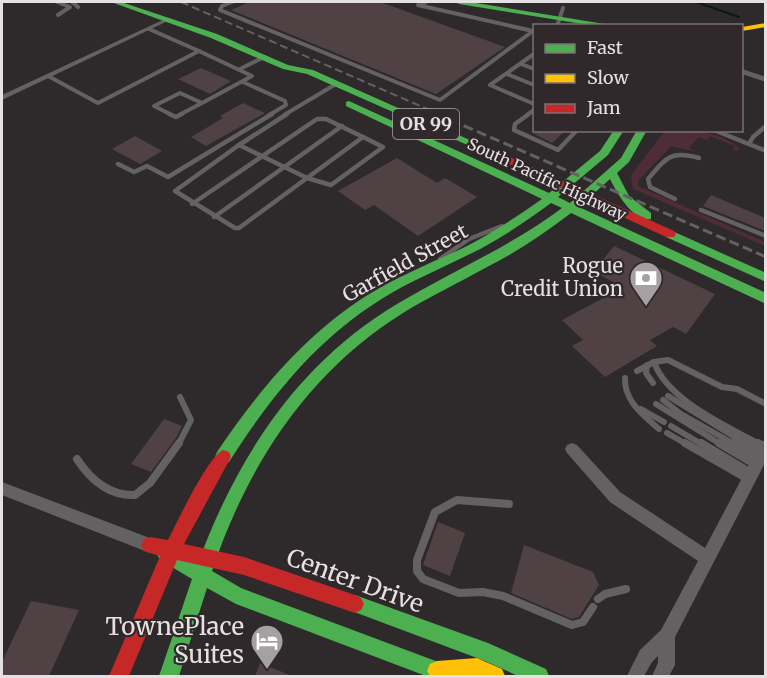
<svg xmlns="http://www.w3.org/2000/svg" width="767" height="678" font-family="Merriweather,serif">
	<style>
		.green { fill: #4f2d37 }
		.lines { fill: none; stroke-linecap: round; stroke-linejoin: round }
		.stream { stroke: #041c15; stroke-width: 2 }
		.building { fill: #504145 }
		.lane-far3 { stroke: #646162; stroke-width: 4 }
		.lane-far2 { stroke: #646162; stroke-width: 4.5 }
		.lane-far1 { stroke: #646162; stroke-width: 6 }
		.lane { stroke: #646162; stroke-width: 8 }
		.street { fill: #646162; fill-rule: evenodd }
		.fast { fill: #4caf50; fill-rule: evenodd }
		.slow { fill: #ffc107; fill-rule: evenodd }
		.jam { fill: #c62828; fill-rule: evenodd }
		.rail-far1 { stroke: #646162; stroke-width: 2; stroke-dasharray: 8 4; stroke-linecap: butt }
		.rail { stroke: #646162; stroke-width: 3; stroke-dasharray: 10 4.5; stroke-linecap: butt }
		.labels { text-anchor: middle; stroke-width: 4.5; stroke-linejoin: round; paint-order: stroke }
		.far-street-label { font-size: 16px; fill: #e5e0e1; stroke: #30282a }
		.shield { fill: #30282a; stroke: #afa9aa; stroke-width: 1.5 }
		.shield-label { font-size: 18px; font-weight: bold; fill: #e5e0e1 }
		.street-label { font-size: 20px; fill: #e5e0e1; stroke: #30282a }
		.poi-label { font-size: 20px; fill: #e5e0e1; stroke: #30282a; text-anchor: end }
		.near-street-label { font-size: 24px; fill: #e5e0e1; stroke: #30282a }
		.near-poi-label { font-size: 24px; fill: #e5e0e1; stroke: #30282a; text-anchor: end }
	</style>
	<rect width="100%" height="100%" fill="#2e2a2b"/>
	<path class="green" d="M 665,131 C 690,130 720,130 740,149 L 737,151 L 733,150 L 735,146 L 710,136 L 707,140 L 699,137 L 689,148 L 697,152 L 671,146 L 638,181 L 638,186 L 765,242 L 765,246 L 633,189 L 631,175 Z"/>
	<g class="lines">
		<path class="stream" d="M 696,2 L 739,17"/>
	</g>
	<g class="building">
		<path d="M 250,2 L 380,2 L 505,47 L 436,94 L 231,10 Z"/>
		<path d="M 201,68 L 231,81 L 210,94 L 178,79 Z"/>
		<path d="M 243,103 L 265,113 L 206,146 L 191,137 L 223,118 L 220,116 Z"/>
		<path d="M 539,130 L 566,130 L 552,143 L 534,134 Z"/>
		<path d="M 135,136 L 162,151 L 140,164 L 112,149 Z"/>
		<path d="M 397,158 L 437,183 L 445,178 L 477,197 L 418,236 L 374,205 L 365,210 L 338,191 Z"/>
		<path d="M 711,195 L 765,218 L 765,231 L 703,206 Z"/>
		<path d="M 614,246 L 715,294 L 686,334 L 673,327 L 650,340 L 657,346 L 605,377 L 572,346 L 583,340 L 562,320 L 624,287 L 593,272 Z"/>
		<path d="M 164,419 L 182,426 L 176,438 L 151,472 L 131,464 Z"/>
		<path d="M 438,522 L 465,533 L 450,576 L 423,565 Z"/>
		<path d="M 524,545 L 593,572 L 599,585 L 579,617 L 572,619 L 511,593 Z"/>
		<path d="M 31,601 L 79,610 L 49,676 L 2,676 L 2,662 Z"/>
		<path d="M 260,663 L 292,676 L 255,676 Z"/>
	</g>
	<g class="lines">
		<g class="lane-far3">
			<path d="M 57,2 L 70,7 L 58,15"/>
			<path d="M 72,2 L 78,7"/>
			<path d="M 232,2 L 222,6 L 220,10 L 440,100 L 533,31 L 418,5 L 426,2"/>
			<path d="M 557,26 L 563,8"/>
			<path d="M 199,51 L 252,76 L 202,103"/>
			<path d="M 534,54 L 490,85 L 534,104"/>
			<path d="M 521,64 L 534,69"/>
			<path d="M 240,69 L 264,57"/>
			<path d="M 507,74 L 534,85"/>
			<path d="M 48,76 L 98,103 L 199,51 L 149,29"/>
			<path d="M 243,82 L 285,101 L 286,105 L 269,115"/>
			<path d="M 172,115 L 154,106 L 180,93 L 202,103"/>
			<path d="M 179,115 L 202,103"/>
			<path d="M 284,115 L 336,84"/>
			<path d="M 527,115 L 534,110"/>
		</g>
		<g class="lane-far2">
			<path d="M 169,114 L 176,117 L 182,114"/>
			<path d="M 529,114 L 515,124 L 514,130 L 558,150 L 577,130"/>
			<path d="M 714,130 L 766,151"/>
			<path d="M 363,137 L 383,147 L 331,185 L 307,178 Z"/>
			<path d="M 749,144 L 753,137 L 766,126"/>
			<path d="M 239,145 L 307,178"/>
			<path d="M 239,145 L 175,191 L 235,228 L 239,228 L 307,178"/>
			<path d="M 239,145 L 287,114"/>
			<path d="M 118,164 L 134,172 L 147,166 L 168,177 L 272,114"/>
			<path d="M 675,199 L 650,187 L 648,179 C 666,158 670,150 699,158"/>
			<path d="M 192,204 L 317,119 L 326,119 L 363,137"/>
			<path d="M 701,210 L 766,236"/>
			<path d="M 214,217 L 342,126"/>
			<path d="M 440,259 L 469,239 L 502,226"/>
		</g>
		<g class="lane-far1">
			<path d="M 654,362 C 667,400 727,426 761,445"/>
			<path d="M 647,365 L 646,373 L 653,383"/>
			<path d="M 637,371 L 654,362 L 668,360 L 722,387 L 737,389 L 766,404"/>
			<path d="M 625,378 C 624,401 643,415 659,429"/>
			<path d="M 668,396 L 748,445"/>
			<path d="M 663,400 L 681,414 L 736,445"/>
			<path d="M 656,404 L 722,445"/>
			<path d="M 641,409 L 664,422"/>
			<path d="M 671,426 L 703,445"/>
			<path d="M 667,433 L 688,445"/>
			<path d="M 178,445 L 191,420 L 180,397"/>
		</g>
		<g class="lane">
			<path d="M 685,443 L 748,479"/>
			<path d="M 701,443 L 751,473"/>
			<path d="M 719,443 L 756,465"/>
			<path d="M 733,443 L 759,458"/>
			<path d="M 745,443 L 762,453"/>
			<path d="M 758,443 L 765,447"/>
			<path d="M 77,459 C 90,479 109,496 135,495 L 150,483 L 179,443"/>
			<path d="M 509,504 L 457,500 L 435,512 L 417,560 L 417,571 L 423,579 L 459,593 L 483,592 L 503,596 L 572,625 L 583,622 L 593,607"/>
			<path d="M 598,599 L 605,594 L 626,589"/>
		</g>
		<g class="street">
			<path d="M 167,18 L 172,19 L 2,100 L 2,95 Z"/>
			<path d="M 742,69 L 766,77 L 766,82 L 742,74 Z"/>
			<path d="M 766,440 L 766,461 L 675,637 L 675,665 L 669,676 L 652,676 L 658,663 L 658,656 L 652,662 L 644,676 L 627,676 L 640,650 L 661,630 L 698,561 L 610,502 L 567,453 L 565,449 L 567,445 L 572,443 L 577,445 L 620,492 L 705,548 L 761,442 Z"/>
			<path d="M 2,482 L 155,540 L 158,545 L 155,550 L 150,553 L 2,495 Z"/>
		</g>
		<g class="fast">
			<path d="M 111,2 L 121,2 L 217,34 L 288,65 L 313,70 L 499,153 L 498,155 L 490,155 L 307,74 L 283,69 L 211,38 Z"/>
			<path d="M 456,2 L 470,2 L 617,26 L 595,26 L 459,4 Z"/>
			<path d="M 349,101 L 549,193 L 600,151 L 614,130 L 624,130 L 608,155 L 558,197 L 570,203 L 621,158 L 637,130 L 647,130 L 629,162 L 617,173 L 629,196 L 651,213 L 651,219 C 633,222 617,193 610,179 L 579,207 L 766,293 L 766,304 L 571,213 C 545,233 517,252 487,267 C 459,283 430,296 403,313 C 308,372 247,466 212,571 L 241,588 L 457,669 L 460,676 L 426,676 L 236,604 L 207,588 L 179,676 L 159,676 L 192,579 L 160,560 L 157,554 L 160,548 L 166,545 L 198,563 C 237,457 298,363 397,304 C 452,271 510,247 562,208 L 551,203 C 525,222 499,240 470,254 C 440,269 408,282 380,300 C 316,340 269,399 229,462 L 223,464 L 217,462 L 215,457 L 217,452 C 259,390 307,332 371,293 C 399,276 431,263 461,249 C 490,235 516,217 542,199 L 346,106 L 346,102 Z"/>
			<path d="M 670,230 L 766,273 L 766,282 L 666,237 L 664,234 L 666,231 Z"/>
			<path d="M 355,595 L 488,643 L 546,669 L 549,676 L 518,676 L 485,661 L 349,610 L 346,604 L 349,598 Z"/>
		</g>
		<g class="slow">
			<path d="M 766,23 L 766,27 L 742,31 L 742,27 Z"/>
			<path d="M 477,658 L 502,669 L 505,676 L 430,676 L 427,671 L 430,664 L 437,661 Z"/>
		</g>
		<g class="jam">
			<path d="M 494,150 L 674,231 L 676,234 L 674,237 L 666,237 L 490,155 L 490,151 Z"/>
			<path d="M 223,450 L 229,452 L 231,457 L 184,544 L 244,557 L 355,595 L 361,598 L 364,604 L 361,610 L 355,613 L 244,575 L 177,560 L 129,676 L 109,676 L 160,556 L 144,551 L 141,545 L 144,539 L 150,537 L 168,540 C 176,524 209,455 223,450 Z"/>
		</g>
		<path class="rail-far1" d="M 181,2 L 441,115"/>
		<path class="rail" d="M 437,114 L 766,257"/>
	</g>
	<defs>
		<symbol id="bank-pin" viewBox="-11 -11 22 30"><path d="M0 17L-7.5 6A9.5 9.5 0 1 1 7.5 6Z" fill="#a5a0a1" stroke="#30282a"/><path d="M-6-4H6V4H-6ZM0-2.3a2.3 2.3 0 1 0 0 4.6a2.3 2.3 0 1 0 0-4.6Z" fill="#fff"/></symbol>
		<symbol id="hotel-pin" viewBox="-11 -11 22 30"><path d="M0 17L-7.5 6A9.5 9.5 0 1 1 7.5 6Z" fill="#a5a0a1" stroke="#30282a"/><path d="M-6-4.5h1.5V1H6V5H4.5V3h-9V5H-6ZM-4 0a1.8 1.8 0 1 1 3.6 0ZM.5 0V-2.5h3Q6-2.5 6 0Z" fill="#fff"/></symbol>
	</defs>
	<g fill-rule="evenodd">
		<use href="#bank-pin" x="627" y="259" width="38" height="52"/>
		<use href="#hotel-pin" x="248" y="622" width="38" height="52"/>
	</g>
	<g class="labels">
		<g class="far-street-label">
			<text transform="translate(547 179) rotate(25)" y="6">South Pacific Highway</text>
		</g>
		<rect class="shield" x="393" y="109" width="66" height="30" rx="4.5"/>
		<g class="shield-label">
			<text x="426" y="130">OR 99</text>
		</g>
		<g class="street-label">
			<text transform="translate(405 263) rotate(-29)" y="7">Garfield Street</text>
		</g>
		<g class="poi-label">
			<text x="623" y="273">Rogue<tspan x="623" dy="23">Credit Union</tspan></text>
		</g>
		<g class="near-street-label">
			<text transform="translate(355 581) rotate(20)" y="8">Center Drive</text>
		</g>
		<g class="near-poi-label">
			<text x="244" y="635">TownePlace<tspan x="244" dy="28">Suites</tspan></text>
		</g>
	</g>
	<rect width="767" height="678" fill="none" stroke="#e5e0e1" stroke-width="6"/>
	<rect x="533" y="24" width="210" height="108" fill="#30282a" stroke="#787273" stroke-width="1.5"/>
	<rect x="545" y="44" width="30" height="9" fill="#4caf50" stroke="#787273" stroke-width="1.5"/>
	<text x="587" y="54" font-size="18" fill="#e5e0e1">Fast</text>
	<rect x="545" y="74" width="30" height="9" fill="#ffc107" stroke="#787273" stroke-width="1.5"/>
	<text x="587" y="84" font-size="18" fill="#e5e0e1">Slow</text>
	<rect x="545" y="104" width="30" height="9" fill="#c62828" stroke="#787273" stroke-width="1.5"/>
	<text x="587" y="114" font-size="18" fill="#e5e0e1">Jam</text>
</svg>
